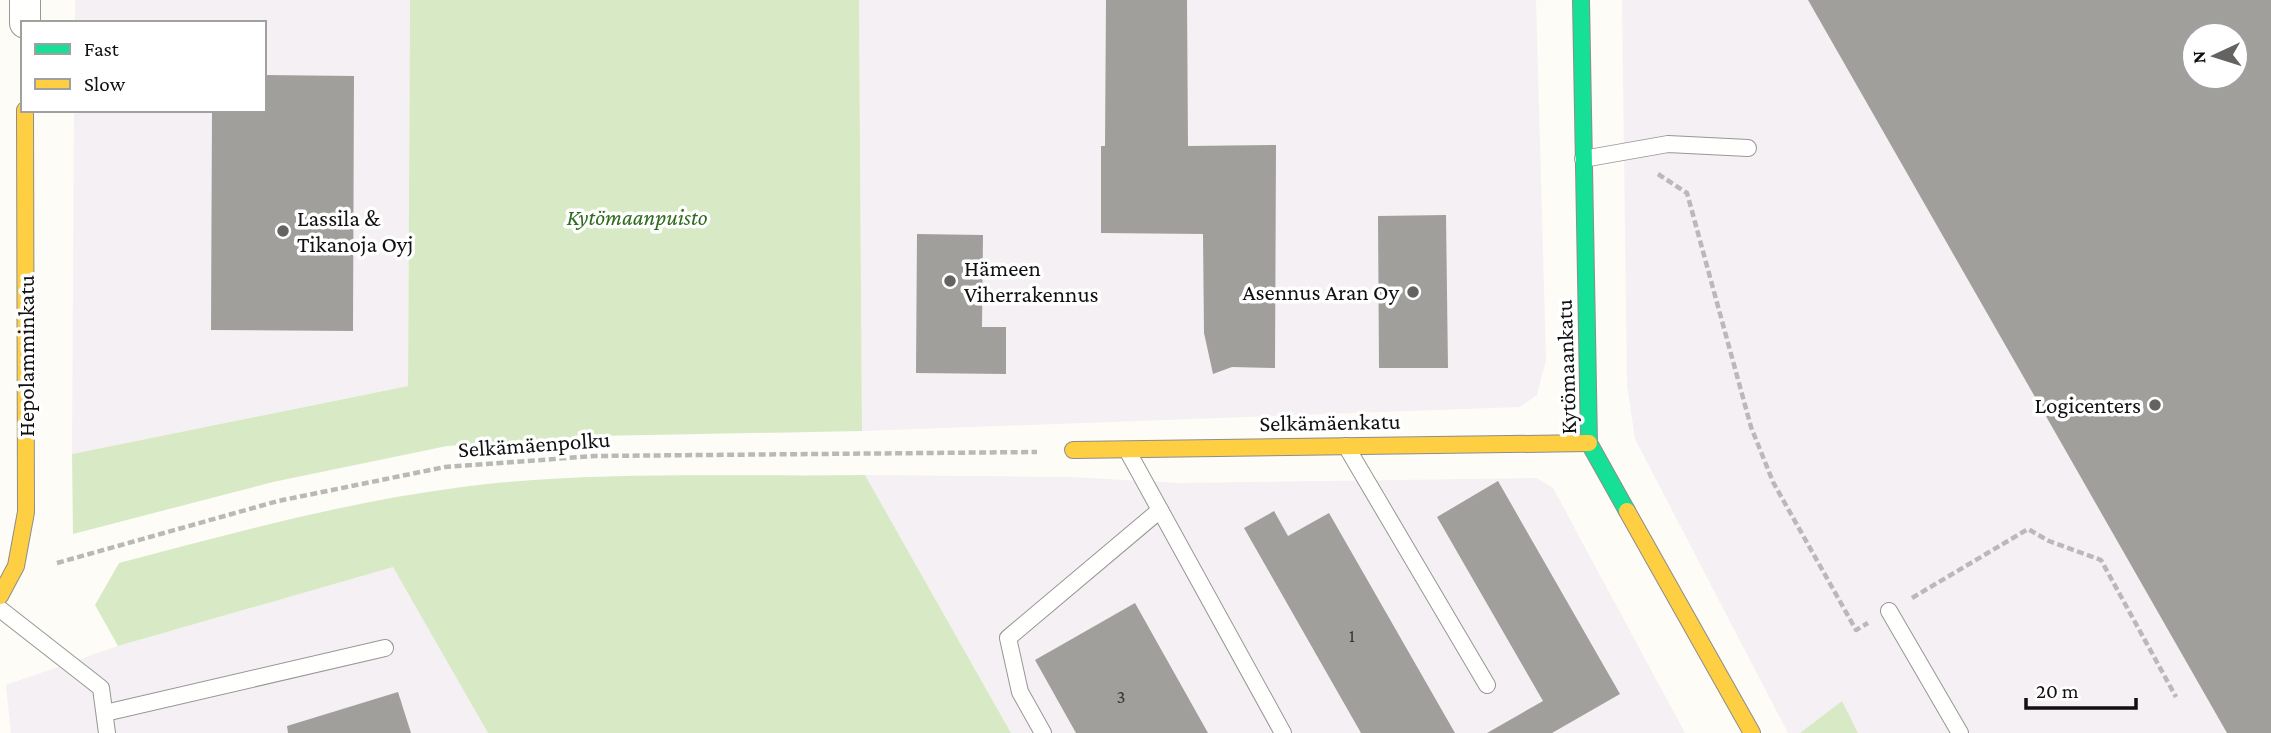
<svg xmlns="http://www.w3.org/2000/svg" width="2271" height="733" font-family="'Crimson Pro',serif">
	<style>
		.industrial { fill: #f5f0f3; fill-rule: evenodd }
		.forest { fill: #d8eac5 }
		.building { fill: #a19f9c; fill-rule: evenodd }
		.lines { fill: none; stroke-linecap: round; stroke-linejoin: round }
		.lane-casing { stroke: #979795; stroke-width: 18 }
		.street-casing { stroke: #979795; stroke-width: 32 }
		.fast-casing { stroke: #8e8d8b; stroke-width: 18 }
		.slow-casing { stroke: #8e8d8b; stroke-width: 18 }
		.path { stroke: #b9b9b8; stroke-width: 4.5; stroke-dasharray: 7 3.5; stroke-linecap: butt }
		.lane { stroke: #fffffe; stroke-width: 16 }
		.street { stroke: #fffffe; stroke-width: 30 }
		.fast { stroke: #16e098; stroke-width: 16 }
		.slow { stroke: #ffcf43; stroke-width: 16 }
		.poi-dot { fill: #646362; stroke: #fff; stroke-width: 2.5 }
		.labels { text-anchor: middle; stroke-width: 7; stroke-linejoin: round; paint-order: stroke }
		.number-label { font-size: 19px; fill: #353434 }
		.park-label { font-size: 23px; font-style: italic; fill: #2f6b1f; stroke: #fff }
		.poi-label { font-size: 23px; fill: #111; stroke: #fff; text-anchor: start }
		.street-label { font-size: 23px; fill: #111; stroke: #fff }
	</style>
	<rect width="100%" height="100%" fill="#fdfcf7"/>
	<g class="industrial">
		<path d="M 75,0 L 410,0 L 408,386 L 72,454 L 74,110 L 264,110 L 264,23 L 75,23 Z"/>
		<path d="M 859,0 L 1536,0 L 1546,360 L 1537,395 L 1520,407 L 862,431 Z"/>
		<path d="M 1622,0 L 2271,0 L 2271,733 L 1858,733 L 1841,702 L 1800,733 L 1788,733 L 1635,439 L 1627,385 ZM 2194,35 L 2236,35 L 2236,77 L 2194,77 Z"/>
		<path d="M 865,475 L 1071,477 L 1179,483 L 1536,478 L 1553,488 L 1685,733 L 1011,733 Z"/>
		<path d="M 394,566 L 488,733 L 11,733 L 6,685 L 118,646 Z"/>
	</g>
	<g class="forest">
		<path d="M 410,0 L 859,0 L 862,431 L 597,436 L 447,446 L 273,482 L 73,534 L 72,454 L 408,386 Z"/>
		<path d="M 865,475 L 1011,733 L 488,733 L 393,567 L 118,646 L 95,605 L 119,563 C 232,533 346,502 462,487 C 595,470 732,477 865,475 Z"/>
		<path d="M 1842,701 L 1858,733 L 1800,733 Z"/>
	</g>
	<g class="building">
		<path d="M 1106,0 L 1187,0 L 1188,146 L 1276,145 L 1275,368 L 1232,367 L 1213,374 L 1204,333 L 1203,234 L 1101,233 L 1101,146 L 1105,146 Z"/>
		<path d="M 1808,0 L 2271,0 L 2271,733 L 2227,733 ZM 2194,35 L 2236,35 L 2236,77 L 2194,77 Z"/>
		<path d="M 264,75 L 354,76 L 353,331 L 211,330 L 212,110 L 264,110 Z"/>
		<path d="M 1446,215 L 1448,368 L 1379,368 L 1378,216 Z"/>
		<path d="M 917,234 L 983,235 L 982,327 L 1006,327 L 1006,374 L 916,373 Z"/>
		<path d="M 1498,481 L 1620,694 L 1552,733 L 1487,733 L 1543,701 L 1437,517 Z"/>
		<path d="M 1274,511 L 1288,536 L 1329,513 L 1455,733 L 1361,733 L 1244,528 Z"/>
		<path d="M 1135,603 L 1208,733 L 1076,733 L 1035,660 Z"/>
		<path d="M 398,692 L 411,733 L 288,733 L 287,726 Z"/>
	</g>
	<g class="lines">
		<defs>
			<g id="lane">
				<path d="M 1583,159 L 1668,144 L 1748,148"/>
				<path d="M 1346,446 L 1487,685"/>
				<path d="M 1127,450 L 1283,733"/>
				<path d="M 0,609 L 101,688 L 107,733"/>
				<path d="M 1889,611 L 1960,733"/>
				<path d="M 105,713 L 385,648"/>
				<path d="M 1043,733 L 1020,692 L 1008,638 L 1160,510"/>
			</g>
			<path id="street" d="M 25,23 L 25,0"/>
			<path id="fast" d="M 1581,0 L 1589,443 L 1627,511"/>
			<g id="slow">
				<path d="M 1073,450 L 1589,443"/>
				<path d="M 1627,511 L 1752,733"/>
				<path d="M 0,596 L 16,566 L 26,512 L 25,110"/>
			</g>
		</defs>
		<use href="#lane" class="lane-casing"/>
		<use href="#street" class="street-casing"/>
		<use href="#fast" class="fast-casing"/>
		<use href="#slow" class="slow-casing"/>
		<g class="path">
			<path d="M 1658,174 L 1687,193 L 1751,427 L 1773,482 L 1856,630 L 1868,623"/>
			<path d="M 57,563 L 278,501 L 445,467 L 595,456 L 1037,452"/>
			<path d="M 1912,598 L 2028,529 L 2049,541 L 2101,560 L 2176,697"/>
		</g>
		<use href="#lane" class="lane"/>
		<use href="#street" class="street"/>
		<use href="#fast" class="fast"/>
		<use href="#slow" class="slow"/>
	</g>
	<g class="poi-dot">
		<circle cx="283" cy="231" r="7"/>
		<circle cx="950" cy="281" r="7"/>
		<circle cx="1413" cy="292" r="7"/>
		<circle cx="2155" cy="405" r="7"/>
	</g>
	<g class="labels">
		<g class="number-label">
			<text x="1352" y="642">1</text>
			<text x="1121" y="703">3</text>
		</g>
		<g class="park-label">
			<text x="637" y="225">Kytömaanpuisto</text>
		</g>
		<g class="poi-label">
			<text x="297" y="226">Lassila &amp;<tspan x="297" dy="26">Tikanoja Oyj</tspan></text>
			<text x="964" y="276">Hämeen<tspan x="964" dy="26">Viherrakennus</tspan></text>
			<text x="1399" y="300" text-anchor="end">Asennus Aran Oy</text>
			<text x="2141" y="413" text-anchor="end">Logicenters</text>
		</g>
		<g class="street-label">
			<text transform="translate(26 356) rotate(-90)" y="8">Hepolamminkatu</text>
			<text transform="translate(1566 367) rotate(-92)" y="8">Kytömaankatu</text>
			<text transform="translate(1330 422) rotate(-1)" y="8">Selkämäenkatu</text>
			<text transform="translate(534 444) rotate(-4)" y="8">Selkämäenpolku</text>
		</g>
	</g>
	<rect x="21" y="21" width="245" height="91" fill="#ffffff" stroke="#a0a0a0" stroke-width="2"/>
	<rect x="35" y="44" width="35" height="10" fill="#16e098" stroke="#a0a0a0" stroke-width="2"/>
	<text x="84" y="56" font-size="21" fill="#111111">Fast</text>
	<rect x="35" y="79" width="35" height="10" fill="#ffcf43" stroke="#a0a0a0" stroke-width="2"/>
	<text x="84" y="91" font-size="21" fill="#111111">Slow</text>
	<g transform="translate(2215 56) rotate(266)"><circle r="33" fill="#ffffff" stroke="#a0a0a0" stroke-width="2"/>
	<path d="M0-5L12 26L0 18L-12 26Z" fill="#646362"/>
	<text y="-10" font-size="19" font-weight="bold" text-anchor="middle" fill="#111111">N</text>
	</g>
	<path d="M2026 698v10h110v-10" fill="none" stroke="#111111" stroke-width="3.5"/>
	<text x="2036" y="698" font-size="21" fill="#111111" stroke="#ffffff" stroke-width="5" paint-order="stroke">20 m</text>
</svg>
